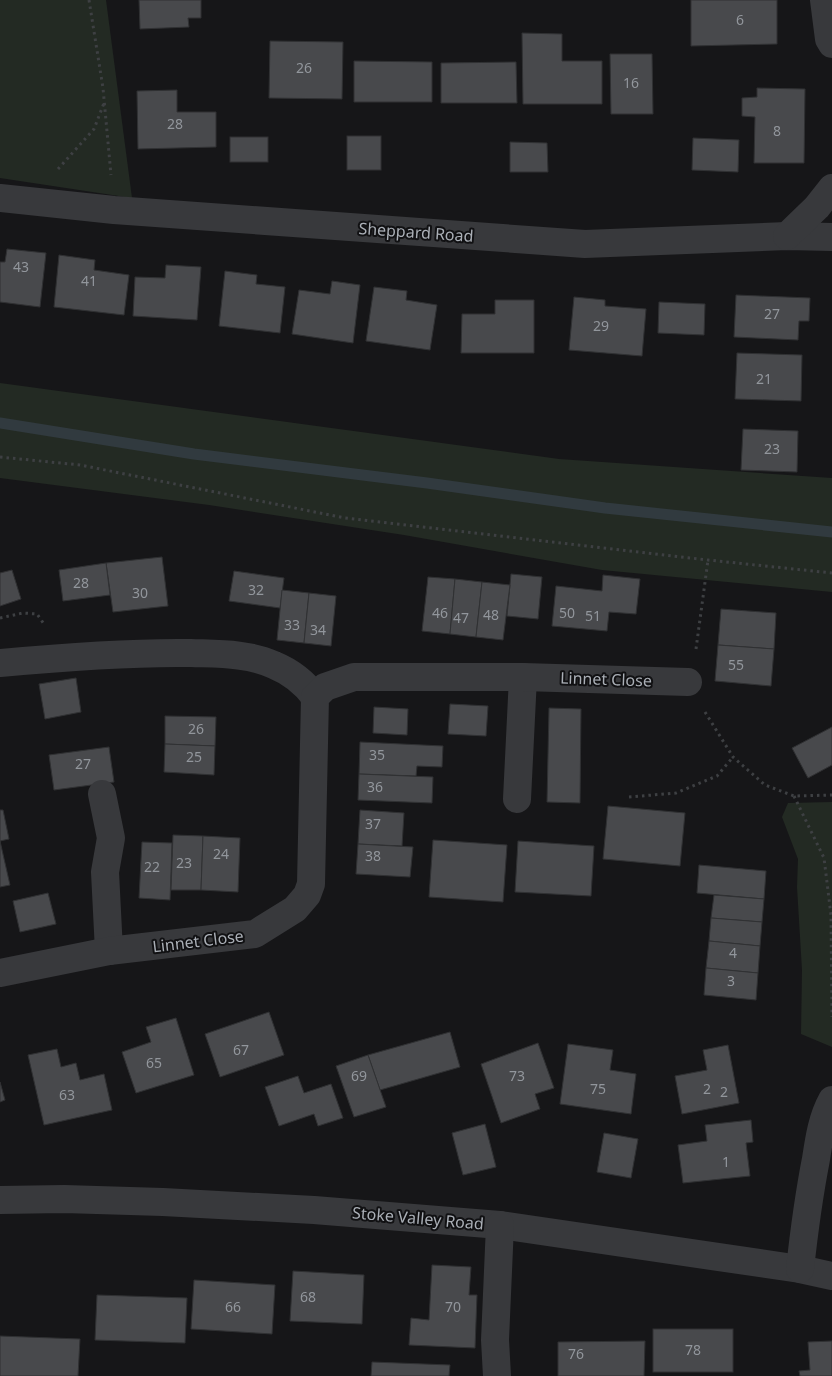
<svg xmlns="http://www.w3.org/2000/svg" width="832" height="1376" font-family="'Noto Sans',sans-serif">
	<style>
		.green { fill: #232a23 }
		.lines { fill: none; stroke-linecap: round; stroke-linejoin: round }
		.stream { stroke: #313a3f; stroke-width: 11 }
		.building { fill: #48494c; stroke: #303133 }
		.path { stroke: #3e4043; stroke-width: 3; stroke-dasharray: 2.5 4; stroke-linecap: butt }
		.minor { stroke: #38393c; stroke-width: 28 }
		.labels { text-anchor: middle; stroke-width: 4; stroke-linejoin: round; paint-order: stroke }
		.number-label { font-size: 14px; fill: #92969c }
		.street-label { font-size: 16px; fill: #aaafb6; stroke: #111113 }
	</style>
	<rect width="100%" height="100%" fill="#161618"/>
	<g class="green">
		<path d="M 0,0 L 106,0 L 132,198 L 0,178 Z"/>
		<path d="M 0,383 L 559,459 L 832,478 L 832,592 L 602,570 L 404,535 L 209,505 L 0,478 Z"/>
		<path d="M 832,802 L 832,1047 L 801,1034 L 802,970 L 797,887 L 798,859 L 782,817 L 788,803 Z"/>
	</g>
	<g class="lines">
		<path class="stream" d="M 0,423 L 194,454 L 427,483 L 605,508 L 832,532"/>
	</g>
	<g class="building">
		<path d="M 139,0 L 201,0 L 201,18 L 188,18 L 189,27 L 140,29 Z"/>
		<path d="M 691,0 L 777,0 L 777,44 L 691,46 Z"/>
		<path d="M 522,33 L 562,34 L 562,61 L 602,61 L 602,104 L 523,104 Z"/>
		<path d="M 270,41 L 343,42 L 342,99 L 269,98 Z"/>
		<path d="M 610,54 L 652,54 L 653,114 L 611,114 Z"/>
		<path d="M 354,61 L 432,62 L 432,102 L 354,102 Z"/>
		<path d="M 516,62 L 517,103 L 441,103 L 441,63 Z"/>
		<path d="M 757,88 L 805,89 L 804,163 L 754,163 L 755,117 L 742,116 L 742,98 L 757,97 Z"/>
		<path d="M 177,90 L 177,112 L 216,112 L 216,147 L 138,149 L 137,91 Z"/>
		<rect x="347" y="136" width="34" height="34"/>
		<rect x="230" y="137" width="38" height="25"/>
		<path d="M 693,138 L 739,140 L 738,172 L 692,170 Z"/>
		<path d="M 510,142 L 547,143 L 548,172 L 510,172 Z"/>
		<path d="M 7,249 L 46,253 L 40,307 L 0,302 L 0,262 L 5,262 Z"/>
		<path d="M 59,255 L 95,260 L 94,270 L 129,275 L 124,315 L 54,307 Z"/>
		<path d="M 166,265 L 201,267 L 197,320 L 133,316 L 135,277 L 165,278 Z"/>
		<path d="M 225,271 L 257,275 L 256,284 L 285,287 L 280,333 L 219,326 Z"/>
		<path d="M 332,281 L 360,285 L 353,343 L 292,334 L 299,290 L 330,294 Z"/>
		<path d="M 374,287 L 407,291 L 406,300 L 437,305 L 430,350 L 366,341 Z"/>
		<path d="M 736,295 L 810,298 L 809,321 L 799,321 L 798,340 L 734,337 Z"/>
		<path d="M 574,297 L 605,300 L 605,306 L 646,309 L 642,356 L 569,350 Z"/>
		<path d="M 495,300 L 534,300 L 534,353 L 461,353 L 462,314 L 495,314 Z"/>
		<path d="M 659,302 L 705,304 L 704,335 L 658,333 Z"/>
		<path d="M 737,353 L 802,355 L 801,401 L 735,399 Z"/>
		<path d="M 743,429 L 798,431 L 797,472 L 741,470 Z"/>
		<path d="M 162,557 L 168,606 L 113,612 L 106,563 Z"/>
		<path d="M 106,563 L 110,595 L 63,601 L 59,570 Z"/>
		<path d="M 12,570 L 21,599 L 0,606 L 0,573 Z"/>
		<path d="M 234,571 L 284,578 L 280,608 L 229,601 Z"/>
		<path d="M 511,574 L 542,577 L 538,619 L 507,616 Z"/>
		<path d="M 603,575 L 640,579 L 636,614 L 609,612 L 607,631 L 552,626 L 556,586 L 602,591 Z"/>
		<path d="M 428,577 L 455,579 L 450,634 L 422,631 Z"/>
		<path d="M 455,579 L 482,582 L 476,637 L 450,634 Z"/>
		<path d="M 482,582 L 510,585 L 503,640 L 476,637 Z"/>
		<path d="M 282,590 L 309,593 L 304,643 L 277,640 Z"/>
		<path d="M 309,593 L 336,596 L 331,646 L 304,643 Z"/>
		<path d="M 721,609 L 776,613 L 774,649 L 718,645 Z"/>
		<path d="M 718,645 L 774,649 L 771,686 L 715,681 Z"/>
		<path d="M 76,678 L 81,712 L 45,719 L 39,684 Z"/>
		<path d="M 450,704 L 488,706 L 486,736 L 448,734 Z"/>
		<path d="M 374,707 L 408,709 L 407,735 L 373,733 Z"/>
		<path d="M 549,708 L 581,709 L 580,803 L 547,802 Z"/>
		<path d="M 165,716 L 216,717 L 215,746 L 165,744 Z"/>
		<path d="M 832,727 L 832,765 L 808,778 L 792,748 Z"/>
		<path d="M 360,742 L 443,746 L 442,767 L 417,766 L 416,776 L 359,774 Z"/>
		<path d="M 165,744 L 215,746 L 214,775 L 164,772 Z"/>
		<path d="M 109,747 L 114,782 L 54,790 L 49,755 Z"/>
		<path d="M 359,774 L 433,777 L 432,803 L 358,800 Z"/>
		<path d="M 608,806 L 685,813 L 680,866 L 603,859 Z"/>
		<path d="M 0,810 L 3,810 L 9,839 L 0,841 Z"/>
		<path d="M 360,810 L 404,813 L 402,846 L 358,844 Z"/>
		<path d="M 173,835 L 203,836 L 201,890 L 171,890 Z"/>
		<path d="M 203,836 L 240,838 L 238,892 L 201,890 Z"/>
		<path d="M 433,840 L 507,845 L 503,902 L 429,897 Z"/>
		<path d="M 0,841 L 10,885 L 0,887 Z"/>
		<path d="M 518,841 L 594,846 L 591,896 L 515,892 Z"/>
		<path d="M 142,842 L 172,843 L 170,900 L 139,898 Z"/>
		<path d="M 358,844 L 413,847 L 410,877 L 356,874 Z"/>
		<path d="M 699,865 L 766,871 L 764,899 L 697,893 Z"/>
		<path d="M 48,893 L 56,924 L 20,932 L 13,901 Z"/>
		<path d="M 714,895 L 764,899 L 762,922 L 711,918 Z"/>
		<path d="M 711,918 L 762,922 L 760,946 L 709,941 Z"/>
		<path d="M 709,941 L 760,946 L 758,973 L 706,968 Z"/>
		<path d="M 706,968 L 758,973 L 756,1000 L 704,995 Z"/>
		<path d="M 269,1012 L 284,1055 L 220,1077 L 205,1034 Z"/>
		<path d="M 176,1018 L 194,1075 L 136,1093 L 122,1052 L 151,1042 L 146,1027 Z"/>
		<path d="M 450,1032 L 460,1067 L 380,1090 L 368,1055 Z"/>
		<path d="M 538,1043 L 554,1088 L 535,1094 L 540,1109 L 501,1123 L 481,1064 Z"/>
		<path d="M 568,1044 L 613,1050 L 610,1070 L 636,1074 L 631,1114 L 560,1104 Z"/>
		<path d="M 728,1045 L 739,1103 L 682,1114 L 675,1076 L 707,1070 L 703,1050 Z"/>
		<path d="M 57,1049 L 61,1067 L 76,1063 L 80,1080 L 104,1074 L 112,1110 L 44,1125 L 28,1055 Z"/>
		<path d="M 368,1055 L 386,1107 L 354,1117 L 336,1066 Z"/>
		<path d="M 298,1076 L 304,1093 L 331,1084 L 343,1118 L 318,1126 L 314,1114 L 279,1126 L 265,1087 Z"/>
		<path d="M 0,1082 L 5,1100 L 0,1102 Z"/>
		<path d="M 751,1120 L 753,1142 L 746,1143 L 750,1176 L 683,1183 L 678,1145 L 707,1141 L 705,1125 Z"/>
		<path d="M 485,1124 L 496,1167 L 463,1175 L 452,1133 Z"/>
		<path d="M 604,1133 L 638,1139 L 631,1178 L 597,1172 Z"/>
		<path d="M 432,1265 L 471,1267 L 469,1295 L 477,1295 L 475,1348 L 409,1345 L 411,1318 L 429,1320 Z"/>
		<path d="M 293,1271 L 364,1275 L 362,1324 L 290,1321 Z"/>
		<path d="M 194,1280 L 275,1285 L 272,1334 L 191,1329 Z"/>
		<path d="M 97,1295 L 187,1298 L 185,1343 L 95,1340 Z"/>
		<rect x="653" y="1329" width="80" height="43"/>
		<path d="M 0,1336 L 80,1339 L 78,1376 L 0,1376 Z"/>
		<path d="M 645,1341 L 644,1376 L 558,1376 L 558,1342 Z"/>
		<path d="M 832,1341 L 832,1376 L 800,1376 L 799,1371 L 810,1370 L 808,1342 Z"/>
		<path d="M 372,1362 L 450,1365 L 449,1376 L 371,1376 Z"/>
	</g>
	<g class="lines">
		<g class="path">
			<path d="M 89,0 L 103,88 L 111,175"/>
			<path d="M 58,169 L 94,129 L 104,103"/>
			<path d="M 0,457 L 80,465 L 345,518 L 708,560 L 832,573"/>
			<path d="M 0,618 L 23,613 L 37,614 L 44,624"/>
			<path d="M 696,649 L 708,560"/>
			<path d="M 705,712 L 733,757 L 765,785 L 794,796 L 832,795"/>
			<path d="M 794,796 L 824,858 L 831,915 L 832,1017"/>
			<path d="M 629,797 L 676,793 L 717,776 L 733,757"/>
		</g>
		<g class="minor">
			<path d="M 824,0 L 829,39 L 832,44"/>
			<path d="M 0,198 L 114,210 L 585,244 L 787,236 L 832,237"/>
			<path d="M 787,236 L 817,207 L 832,188"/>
			<path d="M 0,663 C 64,657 127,652 191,653 C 218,654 248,653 274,665 C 291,672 304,682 315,697"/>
			<path d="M 102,794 L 111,838 L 105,872 L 109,951"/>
			<path d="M 517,799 L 523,677"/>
			<path d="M 0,973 L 109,951 L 255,934 L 295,909 L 307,895 L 311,884 L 315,697 L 325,687 L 354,677 L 523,677 L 688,682"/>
			<path d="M 0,1200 L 64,1199 L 163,1202 L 314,1210 L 500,1225 L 800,1269 L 832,1276"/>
			<path d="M 800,1269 C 804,1232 809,1195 816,1159 C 819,1139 822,1118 832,1100"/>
			<path d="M 497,1376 L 495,1340 L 500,1225"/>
		</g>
	</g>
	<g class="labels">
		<g class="number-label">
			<text x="740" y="25">6</text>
			<text x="304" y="73">26</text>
			<text x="631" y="88">16</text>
			<text x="175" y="129">28</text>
			<text x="777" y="136">8</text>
			<text x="21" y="272">43</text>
			<text x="89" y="286">41</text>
			<text x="772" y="319">27</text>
			<text x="601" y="331">29</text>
			<text x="764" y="384">21</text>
			<text x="772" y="454">23</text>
			<text x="81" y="588">28</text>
			<text x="256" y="595">32</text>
			<text x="140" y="598">30</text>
			<text x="440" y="618">46</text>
			<text x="567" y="618">50</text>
			<text x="491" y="620">48</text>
			<text x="593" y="621">51</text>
			<text x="461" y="623">47</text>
			<text x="292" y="630">33</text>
			<text x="318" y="635">34</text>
			<text x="736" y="670">55</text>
			<text x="196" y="734">26</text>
			<text x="377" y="760">35</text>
			<text x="194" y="762">25</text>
			<text x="83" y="769">27</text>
			<text x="375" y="792">36</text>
			<text x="373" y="829">37</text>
			<text x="221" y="859">24</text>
			<text x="373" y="861">38</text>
			<text x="184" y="868">23</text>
			<text x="152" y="872">22</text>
			<text x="733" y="958">4</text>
			<text x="731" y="986">3</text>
			<text x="241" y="1055">67</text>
			<text x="154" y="1068">65</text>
			<text x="359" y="1081">69</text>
			<text x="517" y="1081">73</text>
			<text x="598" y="1094">75</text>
			<text x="707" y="1094">2</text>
			<text x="724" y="1097">2</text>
			<text x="67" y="1100">63</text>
			<text x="726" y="1167">1</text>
			<text x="308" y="1302">68</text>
			<text x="233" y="1312">66</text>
			<text x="453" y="1312">70</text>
			<text x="693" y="1355">78</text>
			<text x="576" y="1359">76</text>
		</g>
		<g class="street-label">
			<text transform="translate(416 232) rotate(4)" y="6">Sheppard Road</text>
			<text transform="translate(606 679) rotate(2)" y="6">Linnet Close</text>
			<text transform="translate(198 941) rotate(-7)" y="6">Linnet Close</text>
			<text transform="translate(418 1218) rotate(5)" y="6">Stoke Valley Road</text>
		</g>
	</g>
</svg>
